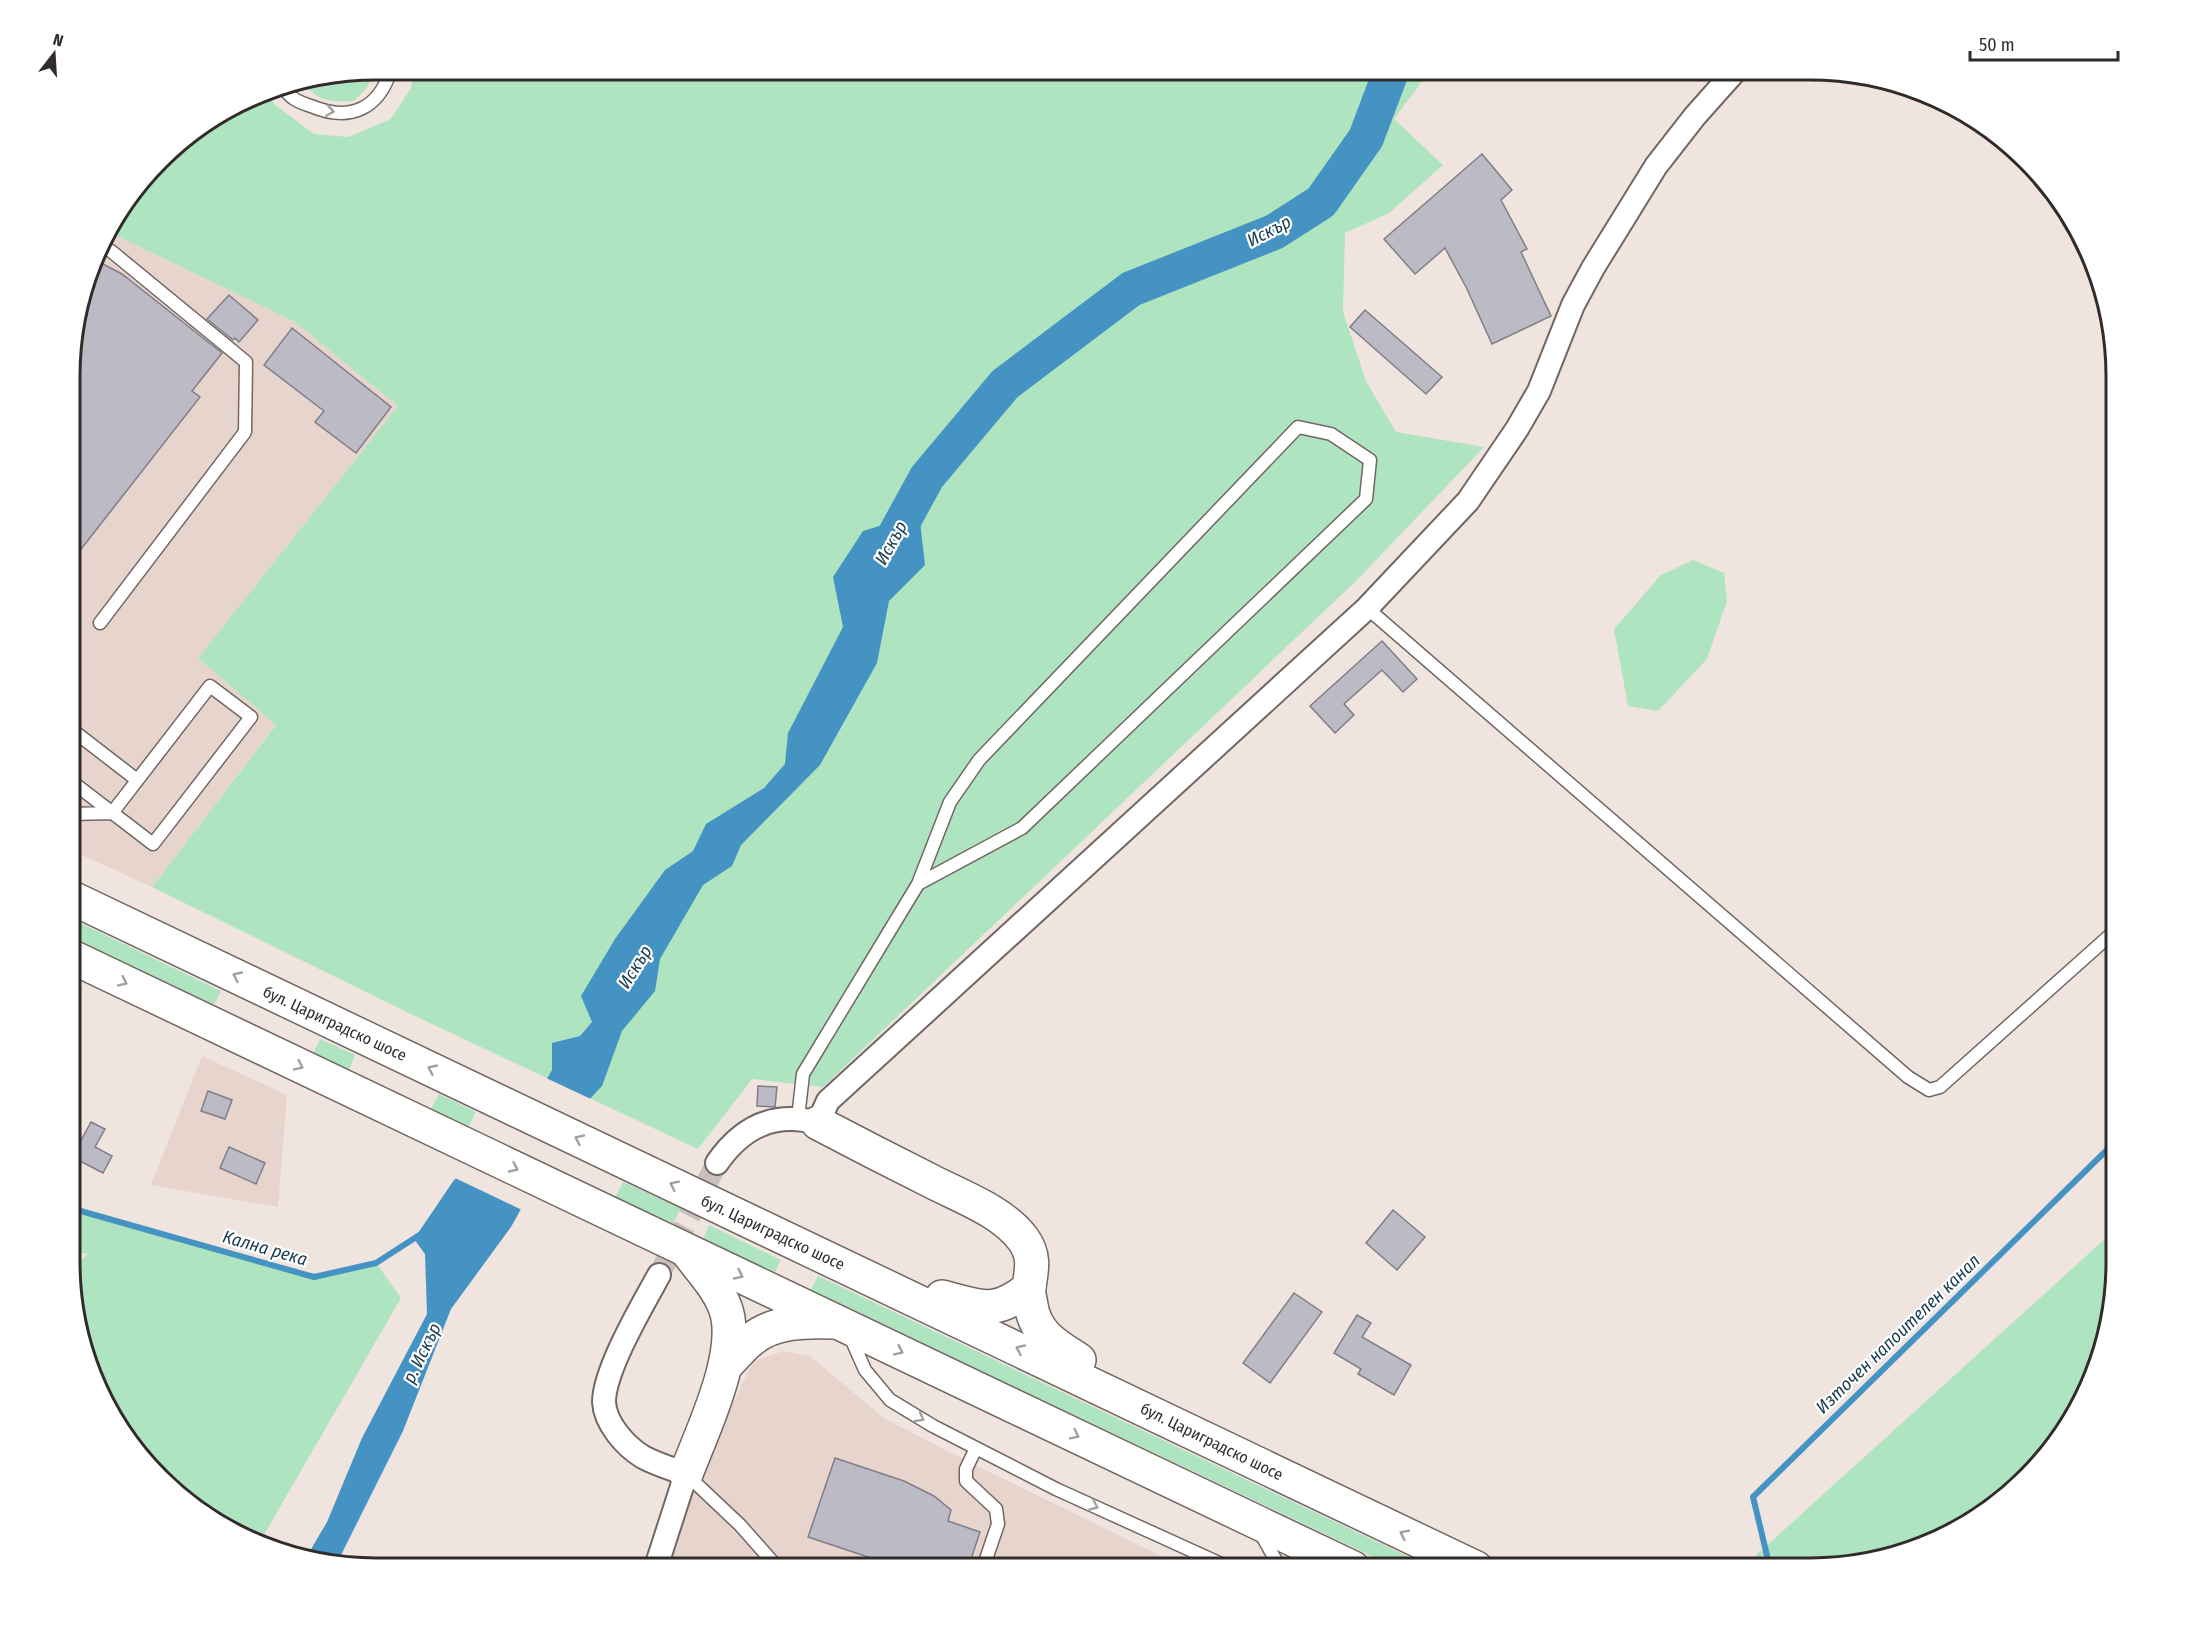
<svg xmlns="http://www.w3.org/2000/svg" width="2186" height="1637" font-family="'Fira Sans Condensed',sans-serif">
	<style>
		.built { fill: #e7d4cc }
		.green { fill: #afe4c1 }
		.water { fill: #4593c3 }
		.pier { fill: #f0e4df }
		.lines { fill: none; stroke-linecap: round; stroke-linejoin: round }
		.stream { stroke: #4593c3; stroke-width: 6 }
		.river { stroke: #4593c3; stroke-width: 36 }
		.building { fill: #bbbac5; stroke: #7f7e88; stroke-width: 1.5 }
		.minor-tunnel { stroke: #cabfbb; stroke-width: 22; stroke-dasharray: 22 11; stroke-linecap: butt }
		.service-casing { stroke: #716763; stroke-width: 15 }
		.minor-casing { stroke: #716763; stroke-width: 26 }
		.trunk-casing { stroke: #716763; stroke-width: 36 }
		.service { stroke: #fff; stroke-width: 12 }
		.minor { stroke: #fff; stroke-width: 22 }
		.trunk { stroke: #fff; stroke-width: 33 }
		.oneway { stroke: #a2a09f }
		.labels { text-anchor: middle; stroke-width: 4.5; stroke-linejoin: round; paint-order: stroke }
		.street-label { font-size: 16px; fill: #312c2a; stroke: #fff }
		.water-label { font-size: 18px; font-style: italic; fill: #1a3c51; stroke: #fff }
		.rim { fill: none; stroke: #312c2a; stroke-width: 3 }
	</style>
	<rect width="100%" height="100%" fill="#f0e4df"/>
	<g class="built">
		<path d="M 107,231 L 295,322 L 398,406 L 198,658 L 276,724 L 152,887 L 71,850 L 72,335 Z"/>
		<path d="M 202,1056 L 287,1095 L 278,1207 L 151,1185 Z"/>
		<path d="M 784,1351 L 810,1356 L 885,1419 L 969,1462 L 1186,1568 L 667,1567 L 689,1498 L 753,1361 Z"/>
	</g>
	<g class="green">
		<path d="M 378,69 L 365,90 L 354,101 C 327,102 320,102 301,81 Z"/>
		<path d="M 415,69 L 1431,69 L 1394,119 L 1443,165 L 1389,213 L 1345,233 L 1343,312 L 1366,381 L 1396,432 L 1484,447 L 1357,580 L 823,1087 L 752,1079 L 698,1149 L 415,1016 L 152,887 L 276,725 L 198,658 L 398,406 L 295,322 L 107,231 L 110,222 L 174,145 L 266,92 L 275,105 L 314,134 L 348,137 L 391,119 L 411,88 Z"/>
		<path d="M 1693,560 L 1724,573 L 1727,601 L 1707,659 L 1658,711 L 1628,706 L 1614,629 L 1661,575 Z"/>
		<path d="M 70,918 L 221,991 L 214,1005 L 70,937 Z"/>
		<path d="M 320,1039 L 355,1055 L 349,1070 L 313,1054 Z"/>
		<path d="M 439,1094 L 476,1112 L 469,1126 L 431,1109 Z"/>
		<path d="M 623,1182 L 681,1208 L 673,1223 L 615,1198 Z"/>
		<path d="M 70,1212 L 169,1236 L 314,1277 L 376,1263 L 401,1298 L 258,1545 L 174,1492 L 101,1398 L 70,1282 L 70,1272 L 88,1254 L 70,1250 Z"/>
		<path d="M 709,1225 L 781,1260 L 774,1274 L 703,1240 Z"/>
		<path d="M 2116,1229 L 2116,1282 L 2094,1379 L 2041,1463 L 1946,1537 L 1871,1562 L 1811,1568 L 1742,1568 Z"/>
		<path d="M 818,1276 L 1432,1568 L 1397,1568 L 811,1290 Z"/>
	</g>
	<path class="water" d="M 917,495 L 925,565 L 889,601 L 877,663 L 820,765 L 741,845 L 732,866 L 703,885 L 660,959 L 655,991 L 622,1031 L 602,1086 L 571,1119 L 511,1227 L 451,1309 L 403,1431 L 337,1563 L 307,1556 L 327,1522 L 362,1438 L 427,1314 L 425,1254 L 414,1239 L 454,1180 L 518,1129 L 552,1070 L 552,1043 L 580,1036 L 592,1022 L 581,996 L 615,939 L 665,870 L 693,851 L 706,824 L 764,788 L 785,764 L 788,733 L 843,627 L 833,577 L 863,531 L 889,523 Z"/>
	<path class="pier" d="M 544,1077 L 593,1100 L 573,1121 L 524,1211 L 453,1177 L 516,1127 Z"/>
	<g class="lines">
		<g class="stream">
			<path d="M 70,1208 L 314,1277 L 376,1263 L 421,1234"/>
			<path d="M 1770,1568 L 1753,1497 L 2116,1141"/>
		</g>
		<path class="river" d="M 893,539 L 927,477 L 1005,384 L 1131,289 L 1274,232 L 1321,202 L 1366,138 L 1392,69"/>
	</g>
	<g class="building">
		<path d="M 1482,154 L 1512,190 L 1501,200 L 1527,249 L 1521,252 L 1551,316 L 1492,344 L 1466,287 L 1445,248 L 1415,274 L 1384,239 Z"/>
		<path d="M 97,261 L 122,274 L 222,353 L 192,391 L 200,397 L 71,562 L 72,335 Z"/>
		<path d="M 229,295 L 258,320 L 239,342 L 235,338 L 233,340 L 207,319 Z"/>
		<path d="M 1365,310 L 1442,377 L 1426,394 L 1350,327 Z"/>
		<path d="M 292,328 L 391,407 L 356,453 L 315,422 L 324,411 L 264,365 Z"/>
		<path d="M 1382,641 L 1417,679 L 1403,692 L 1382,670 L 1344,704 L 1354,715 L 1335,733 L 1310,706 Z"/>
		<path d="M 758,1086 L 777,1087 L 775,1107 L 757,1106 Z"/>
		<path d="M 208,1091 L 232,1100 L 225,1119 L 201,1111 Z"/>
		<path d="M 91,1122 L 105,1129 L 95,1147 L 112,1156 L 103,1173 L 72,1157 Z"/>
		<path d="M 229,1147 L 265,1163 L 256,1184 L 220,1168 Z"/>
		<path d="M 1393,1210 L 1425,1237 L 1397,1270 L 1366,1243 Z"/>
		<path d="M 1294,1293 L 1322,1312 L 1270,1383 L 1243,1363 Z"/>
		<path d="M 1357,1315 L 1371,1323 L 1362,1337 L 1411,1365 L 1394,1395 L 1358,1374 L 1361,1369 L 1334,1353 Z"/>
		<path d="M 835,1458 L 904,1481 L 934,1496 L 951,1510 L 948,1521 L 980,1532 L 968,1568 L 950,1568 L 930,1561 L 927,1568 L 901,1568 L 808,1537 Z"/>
	</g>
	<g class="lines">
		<path class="minor-tunnel" d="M 659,1275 L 717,1163"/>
		<defs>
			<g id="service">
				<path d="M 280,85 C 284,89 289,95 293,98 C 298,102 305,104 311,106 C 349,122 379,110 391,69"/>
				<path d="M 1367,608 L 1908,1077 L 1929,1090 L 1940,1087 L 2117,929"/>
				<path d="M 100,623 L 245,432 L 246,362 L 111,251 L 102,247"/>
				<path d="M 71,729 L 137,780"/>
				<path d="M 71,814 L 112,813 L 210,686 L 251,717 L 153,844 L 71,781"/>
				<path d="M 798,1118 L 803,1074 L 918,884 L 950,802 L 979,760 L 1298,427 L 1331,434 L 1370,460 L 1366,499 L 1022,828 L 918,884"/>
				<path d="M 850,1336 L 865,1370 L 890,1400 L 933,1426 L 1056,1489 L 1230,1568"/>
				<path d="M 976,1448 L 966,1469 L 966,1481 L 996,1509 L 998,1524 L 983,1568"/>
				<path d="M 687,1475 L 740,1525 L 778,1568"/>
				<path d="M 1260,1532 L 1280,1568"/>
			</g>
			<g id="minor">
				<path d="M 717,1163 C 742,1127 774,1111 818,1123 L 828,1101 L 1367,608 L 1468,501 L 1517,429 L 1539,391 L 1573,305 L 1593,268 L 1656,166 L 1695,116 L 1736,70"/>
				<path d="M 656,1567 L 686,1474 C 672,1469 656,1464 643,1457 C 625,1446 605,1423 604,1402 C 604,1370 643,1304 659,1275"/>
			</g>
			<g id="trunk">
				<path d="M 70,897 L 1476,1568"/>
				<path d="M 70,956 L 1353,1568"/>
				<path d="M 818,1123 C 856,1143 893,1162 931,1181 C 962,1197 1002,1211 1023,1239 C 1035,1255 1032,1269 1029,1287 C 1028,1292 1030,1299 1031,1305 C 1035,1334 1056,1345 1079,1360"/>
				<path d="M 942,1297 C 982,1307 994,1316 1029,1288"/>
				<path d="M 727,1364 C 735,1356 742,1347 751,1340 C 773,1321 806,1321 834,1322"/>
				<path d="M 686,1474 C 702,1431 742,1351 725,1307 C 717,1287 702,1271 689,1254"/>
			</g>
		</defs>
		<use href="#service" class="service-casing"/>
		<use href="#minor" class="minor-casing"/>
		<use href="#trunk" class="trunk-casing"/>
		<use href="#service" class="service"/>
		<use href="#minor" class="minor"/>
		<use href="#trunk" class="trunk"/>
	</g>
	<defs><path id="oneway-chevron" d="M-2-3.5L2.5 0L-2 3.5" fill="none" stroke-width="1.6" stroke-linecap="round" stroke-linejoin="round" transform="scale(1.5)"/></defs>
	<g class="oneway">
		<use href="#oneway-chevron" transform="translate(330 111) rotate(9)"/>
		<use href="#oneway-chevron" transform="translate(237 976) rotate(-155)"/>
		<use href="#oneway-chevron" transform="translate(123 982) rotate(26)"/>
		<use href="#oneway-chevron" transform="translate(299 1066) rotate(26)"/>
		<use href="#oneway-chevron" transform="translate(432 1069) rotate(-155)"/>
		<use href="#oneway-chevron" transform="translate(579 1139) rotate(-155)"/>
		<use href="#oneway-chevron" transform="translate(514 1168) rotate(25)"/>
		<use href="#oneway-chevron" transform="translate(674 1185) rotate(-154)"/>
		<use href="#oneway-chevron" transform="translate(739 1275) rotate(25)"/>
		<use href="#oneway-chevron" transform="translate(1020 1349) rotate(-155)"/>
		<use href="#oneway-chevron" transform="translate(899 1351) rotate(26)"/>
		<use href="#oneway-chevron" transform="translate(920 1418) rotate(30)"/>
		<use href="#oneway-chevron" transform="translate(1075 1435) rotate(26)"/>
		<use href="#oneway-chevron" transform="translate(1094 1506) rotate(24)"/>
		<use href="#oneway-chevron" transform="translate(1404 1534) rotate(-154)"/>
	</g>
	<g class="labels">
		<g class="street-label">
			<text transform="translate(335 1023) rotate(25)" y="6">бул. Цариградско шосе</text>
			<text transform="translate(773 1232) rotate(25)" y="6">бул. Цариградско шосе</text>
			<text transform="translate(1212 1441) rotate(26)" y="6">бул. Цариградско шосе</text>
		</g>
		<g class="water-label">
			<text transform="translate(1269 231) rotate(-27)" y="6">Искър</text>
			<text transform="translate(891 543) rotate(-61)" y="6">Искър</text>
			<text transform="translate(635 967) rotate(-58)" y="6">Искър</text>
			<text transform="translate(265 1248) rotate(16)" y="6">Кална река</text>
			<text transform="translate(1898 1334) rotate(-44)" y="6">Източен напоителен канал</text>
			<text transform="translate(422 1353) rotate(-64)" y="6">р. Искър</text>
		</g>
	</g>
	<path d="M0 0H2186V1637H0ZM376 80H1810A296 296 0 0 1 2106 376V1262A296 296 0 0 1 1810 1558H376A296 296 0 0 1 80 1262V376A296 296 0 0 1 376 80Z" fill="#fff" fill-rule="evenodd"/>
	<path class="rim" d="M376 80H1810A296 296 0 0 1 2106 376V1262A296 296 0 0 1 1810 1558H376A296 296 0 0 1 80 1262V376A296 296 0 0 1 376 80Z"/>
	<g transform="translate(54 54) rotate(17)" stroke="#ffffff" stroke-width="4.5" paint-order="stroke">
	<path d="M0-4.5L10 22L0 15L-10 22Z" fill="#312c2a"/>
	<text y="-9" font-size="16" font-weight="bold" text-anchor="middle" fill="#312c2a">N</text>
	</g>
	<path d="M1970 51v9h148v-9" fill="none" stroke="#312c2a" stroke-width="3"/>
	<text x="1979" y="51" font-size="18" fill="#312c2a" stroke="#ffffff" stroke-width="4.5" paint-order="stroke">50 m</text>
</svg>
